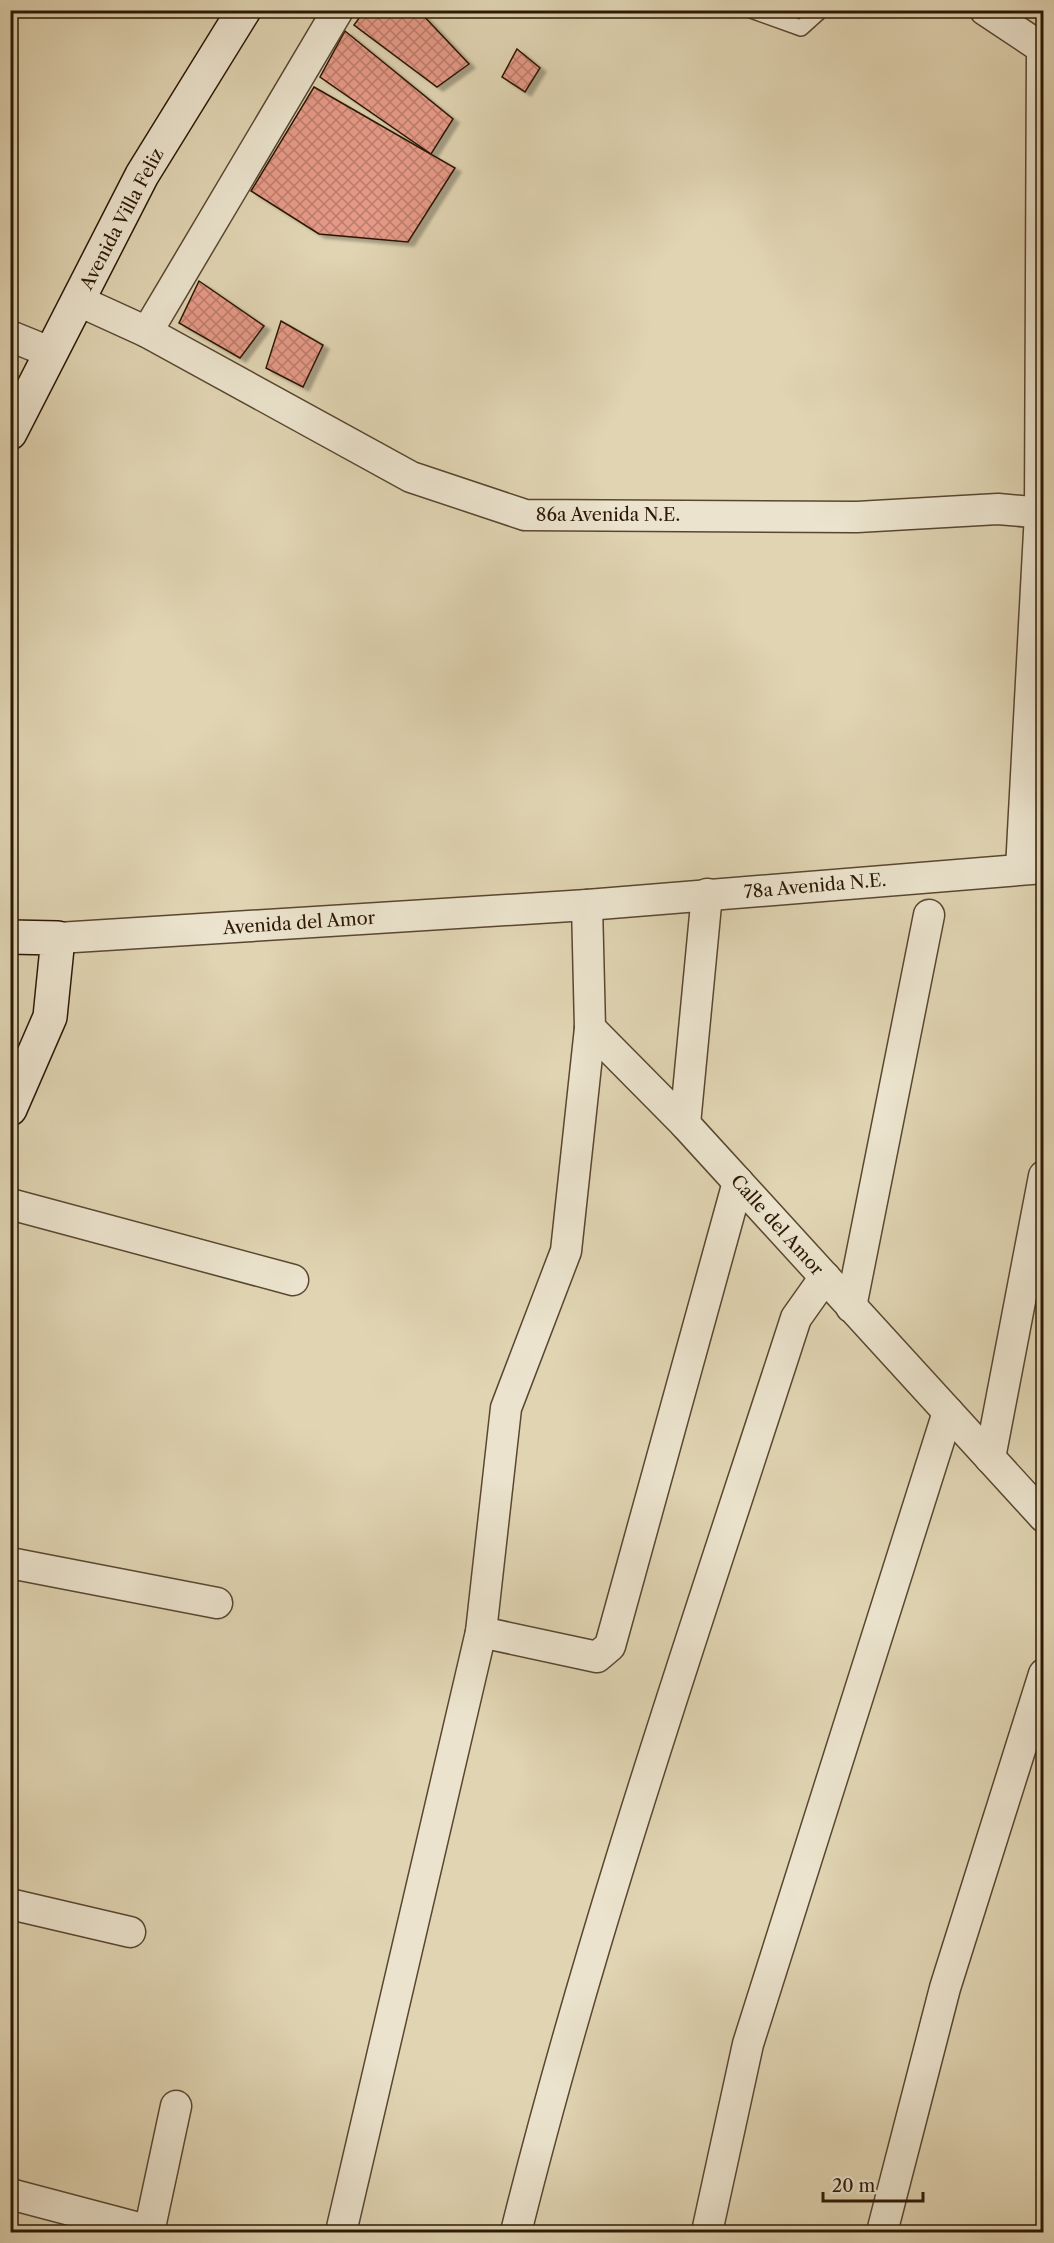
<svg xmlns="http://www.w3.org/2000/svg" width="1054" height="2243" font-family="'Libre Caslon Text',serif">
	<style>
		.building { fill: url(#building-cross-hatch); stroke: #2c1805; stroke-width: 1.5; filter: url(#shadow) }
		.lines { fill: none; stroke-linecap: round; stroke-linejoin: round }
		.lane-casing { stroke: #594730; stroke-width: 18 }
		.street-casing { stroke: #594730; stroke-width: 33 }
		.secondary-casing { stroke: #2c1805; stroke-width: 36 }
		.lane { stroke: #ebe3cd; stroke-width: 15 }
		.street { stroke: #ebe3cd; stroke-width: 30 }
		.secondary { stroke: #ebe3cd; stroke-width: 33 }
		.labels { text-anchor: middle; stroke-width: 4.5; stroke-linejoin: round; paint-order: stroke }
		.street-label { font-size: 18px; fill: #2c1805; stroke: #ebe3cd }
	</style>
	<defs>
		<pattern id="building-cross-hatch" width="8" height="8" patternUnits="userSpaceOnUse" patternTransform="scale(1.5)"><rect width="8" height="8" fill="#e59986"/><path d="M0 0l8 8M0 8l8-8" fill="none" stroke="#ba7c6c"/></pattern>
		<filter id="shadow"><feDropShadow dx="6" dy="4" stdDeviation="1.5" flood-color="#0004"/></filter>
	</defs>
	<rect width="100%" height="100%" fill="#e0d4b2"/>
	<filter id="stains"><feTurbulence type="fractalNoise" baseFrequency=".00333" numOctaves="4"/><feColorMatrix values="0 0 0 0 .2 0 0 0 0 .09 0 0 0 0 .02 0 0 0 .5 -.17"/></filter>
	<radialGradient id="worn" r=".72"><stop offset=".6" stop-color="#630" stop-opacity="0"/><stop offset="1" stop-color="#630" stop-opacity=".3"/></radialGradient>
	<g class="building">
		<path d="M 365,10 L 418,10 L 469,64 L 437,87 L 354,25 Z"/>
		<path d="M 345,31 L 453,119 L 431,154 L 320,77 Z"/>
		<path d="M 517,49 L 540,68 L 525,92 L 502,77 Z"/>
		<path d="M 314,87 L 455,168 L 408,242 L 319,234 L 251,191 Z"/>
		<path d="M 199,281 L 264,326 L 240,358 L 179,323 Z"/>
		<path d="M 281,321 L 323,345 L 303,387 L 266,368 Z"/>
	</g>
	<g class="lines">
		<defs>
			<path id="lane" d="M 751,10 L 801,28 L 821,10"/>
			<g id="street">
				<path d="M 985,10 L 1042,48 L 1040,513 L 1021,869"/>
				<path d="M 79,301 L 147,332 L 411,477 L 525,515 L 857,517 L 998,509 L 1044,513"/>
				<path d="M 147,332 L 338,10"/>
				<path d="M 10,336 L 52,353"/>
				<path d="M 587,905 L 590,1028 L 685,1124 L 1044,1517"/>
				<path d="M 58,938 L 587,905 L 1044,868"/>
				<path d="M 685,1124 L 707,894"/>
				<path d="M 10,1204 L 293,1280"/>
				<path d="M 851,1307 L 929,915"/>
				<path d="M 990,1458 L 1044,1176"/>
				<path d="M 10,1563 L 217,1603"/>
				<path d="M 481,1632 L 597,1657 L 610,1646 L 738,1182"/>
				<path d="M 10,1904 L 130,1932"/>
				<path d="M 10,2194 L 150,2231"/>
				<path d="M 149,2232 L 176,2106"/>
				<path d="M 341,2232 L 481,1632 L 506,1408 L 566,1251 L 590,1028"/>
				<path d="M 516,2232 C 593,1923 698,1621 796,1318 L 825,1277"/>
				<path d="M 707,2232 L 748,2044 L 948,1412"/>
				<path d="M 882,2232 L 945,1988 L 1044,1674"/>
			</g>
			<g id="secondary">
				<path d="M 10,433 L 142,175 L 244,10"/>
				<path d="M 10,937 L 58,938 L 50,1017 L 10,1109"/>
			</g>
		</defs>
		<use href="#lane" class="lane-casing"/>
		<use href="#street" class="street-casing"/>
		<use href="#secondary" class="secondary-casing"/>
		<use href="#lane" class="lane"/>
		<use href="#street" class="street"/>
		<use href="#secondary" class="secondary"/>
	</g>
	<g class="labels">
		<g class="street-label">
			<text transform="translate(122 219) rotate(-62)" y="6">Avenida Villa Feliz</text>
			<text x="608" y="521">86a Avenida N.E.</text>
			<text transform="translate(815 886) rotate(-5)" y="6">78a Avenida N.E.</text>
			<text transform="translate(299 923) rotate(-4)" y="6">Avenida del Amor</text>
			<text transform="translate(777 1225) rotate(48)" y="6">Calle del Amor</text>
		</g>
	</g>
	<rect width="1054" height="2243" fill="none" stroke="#e0d4b2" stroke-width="36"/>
	<rect x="12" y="12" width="1030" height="2219" fill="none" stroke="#2c1805" stroke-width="3"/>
	<rect x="18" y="18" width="1018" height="2207" fill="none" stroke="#2c1805" stroke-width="1.5"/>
	<path d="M823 2192v9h100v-9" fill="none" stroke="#2c1805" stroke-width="3"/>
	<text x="832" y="2192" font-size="18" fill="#2c1805" stroke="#ebe3cd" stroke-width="4.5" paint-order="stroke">20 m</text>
	<rect width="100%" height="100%" filter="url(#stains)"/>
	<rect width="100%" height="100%" fill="url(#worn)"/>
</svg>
